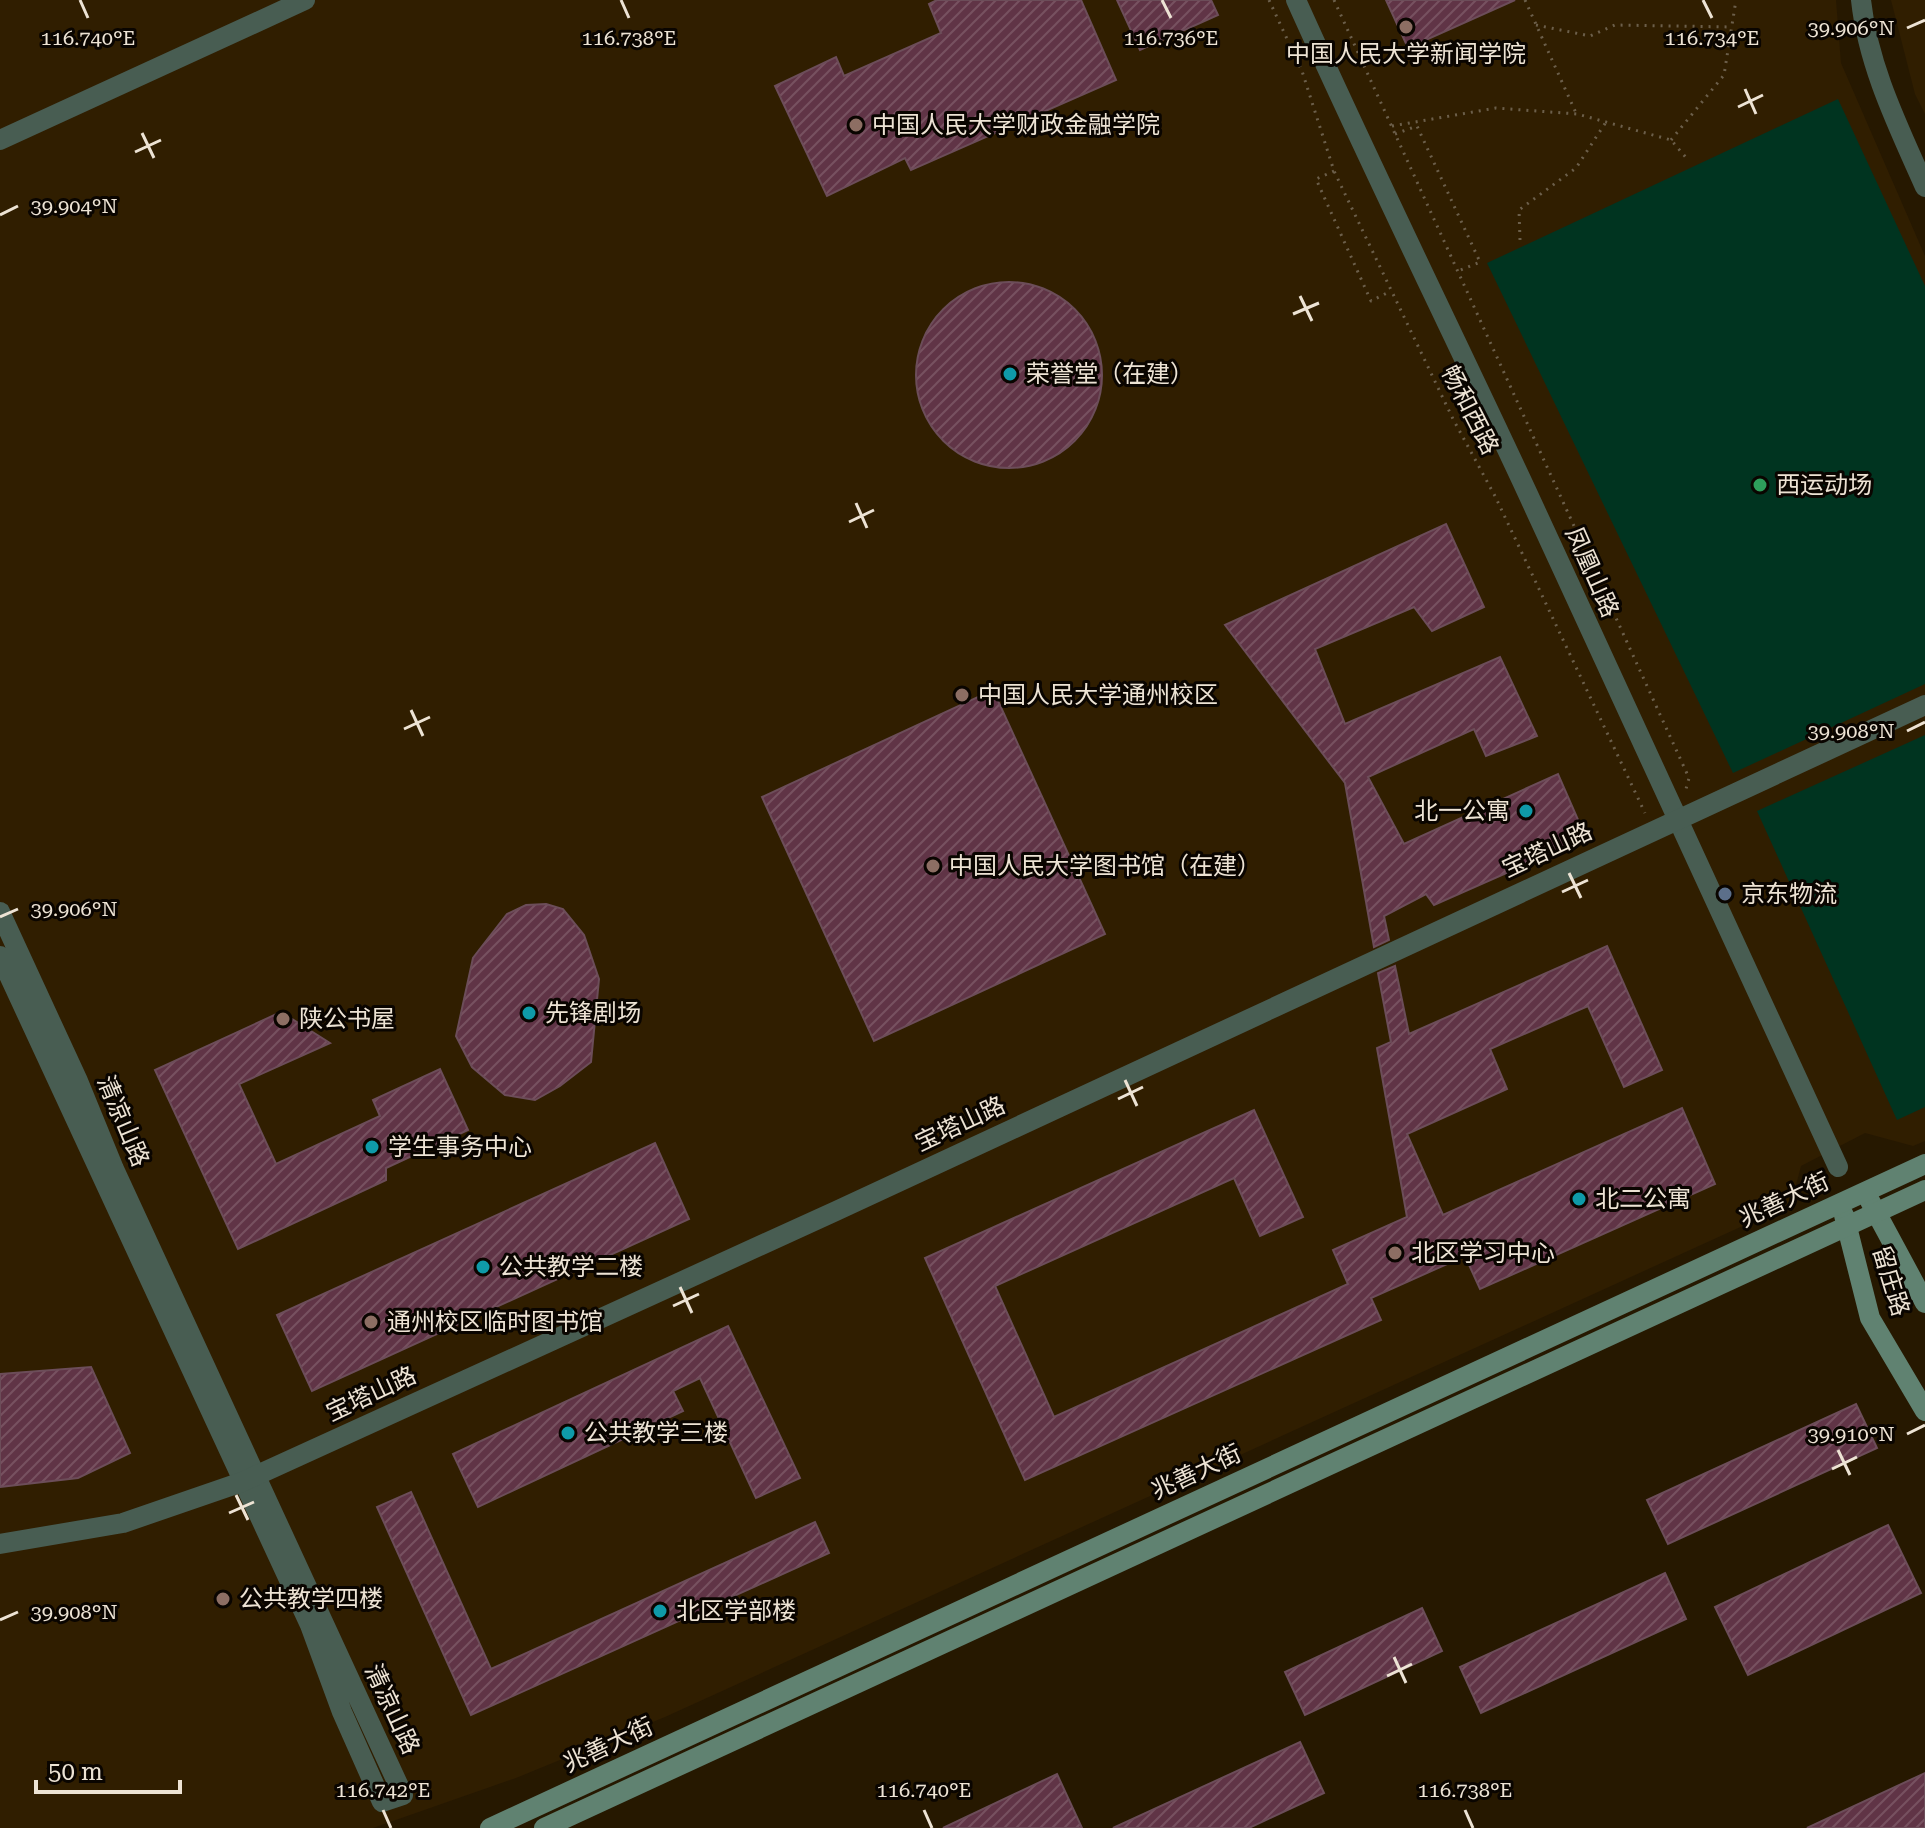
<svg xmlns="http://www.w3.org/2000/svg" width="1925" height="1828" font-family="'Roboto Serif','Noto Sans SC',serif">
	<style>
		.built { fill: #301e00 }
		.garden { fill: #003420 }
		.building { fill: url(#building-hatch); stroke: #6c4d59; stroke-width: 2 }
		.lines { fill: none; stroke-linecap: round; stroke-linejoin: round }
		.path { stroke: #6c5f4a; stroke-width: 3; stroke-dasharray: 2 6; stroke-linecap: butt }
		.tertiary { stroke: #485d52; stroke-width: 20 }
		.secondary { stroke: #608271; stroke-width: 20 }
		.ticks { fill: none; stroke: #ede3d4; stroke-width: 3 }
		.education-dot { fill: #8d6e63; stroke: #0a0500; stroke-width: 3 }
		.culture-dot { fill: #0f9aa8; stroke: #0a0500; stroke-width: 3 }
		.leisure-dot { fill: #2e9e5b; stroke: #0a0500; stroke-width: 3 }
		.service-dot { fill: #5c6f8a; stroke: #0a0500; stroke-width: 3 }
		.labels { text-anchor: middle; stroke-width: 6; stroke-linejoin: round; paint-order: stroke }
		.poi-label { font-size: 24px; fill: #ede3d4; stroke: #0a0500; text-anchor: start }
		.street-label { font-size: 24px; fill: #ede3d4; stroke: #0a0500 }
		.ticks-label { font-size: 20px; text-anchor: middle; fill: #ede3d4; stroke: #0a0500; stroke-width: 6; stroke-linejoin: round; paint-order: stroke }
	</style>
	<defs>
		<pattern id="building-hatch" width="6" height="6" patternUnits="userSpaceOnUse" patternTransform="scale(2)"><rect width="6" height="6" fill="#603446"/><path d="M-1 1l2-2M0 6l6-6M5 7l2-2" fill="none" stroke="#775160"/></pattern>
	</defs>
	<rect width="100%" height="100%" fill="#261800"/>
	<g class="built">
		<path d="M 0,0 L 1836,0 L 1841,63 L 1925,256 L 1925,1141 L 1913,1146 L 1865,1133 L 1801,1166 L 1791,1204 L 665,1717 L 516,1778 L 373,1828 L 0,1828 Z"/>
		<path d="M 1891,0 L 1925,0 L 1925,114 L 1915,94 Z"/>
	</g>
	<g class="garden">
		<path d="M 1838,99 L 1925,286 L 1925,684 L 1733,773 L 1487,263 Z"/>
		<path d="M 1925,735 L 1925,1107 L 1897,1120 L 1757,811 Z"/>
	</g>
	<g class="building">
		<path d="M 937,0 L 1081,0 L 1116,80 L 911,170 L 905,158 L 827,196 L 775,86 L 836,57 L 844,76 L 941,33 L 929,4 Z"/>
		<path d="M 1117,0 L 1211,0 L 1218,15 L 1140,50 Z"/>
		<path d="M 1386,0 L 1515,0 L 1408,48 Z"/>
		<circle cx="1009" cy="375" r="93"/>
		<path d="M 1446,524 L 1484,607 L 1432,631 L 1414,607 L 1315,649 L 1345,724 L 1500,657 L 1537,736 L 1486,756 L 1474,729 L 1368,777 L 1404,844 L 1558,774 L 1586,838 L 1434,905 L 1426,894 L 1384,916 L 1389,940 L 1374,947 L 1345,783 L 1225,625 Z"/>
		<path d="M 993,690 L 1105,934 L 874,1041 L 762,797 Z"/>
		<path d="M 546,904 L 563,909 L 584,935 L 599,979 L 591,1062 L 560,1086 L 535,1100 L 505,1095 L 472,1067 L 456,1036 L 473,958 L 507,914 L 526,905 Z"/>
		<path d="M 1607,946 L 1662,1070 L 1624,1087 L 1588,1006 L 1490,1049 L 1507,1089 L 1407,1134 L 1443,1215 L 1682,1108 L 1715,1184 L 1480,1289 L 1465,1256 L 1371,1298 L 1381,1320 L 1025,1480 L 925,1258 L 1254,1110 L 1303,1217 L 1260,1236 L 1234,1178 L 995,1286 L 1054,1417 L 1348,1284 L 1333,1250 L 1407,1217 L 1377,1048 L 1391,1042 L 1378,973 L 1395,966 L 1409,1034 Z"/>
		<path d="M 281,1012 L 330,1043 L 239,1084 L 276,1164 L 380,1116 L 373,1100 L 440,1069 L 468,1130 L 386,1168 L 386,1180 L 238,1249 L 155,1070 Z"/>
		<path d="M 655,1143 L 689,1219 L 312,1391 L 277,1315 Z"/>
		<path d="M 728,1326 L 800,1478 L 756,1498 L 700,1378 L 673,1391 L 683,1411 L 478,1507 L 453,1454 Z"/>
		<path d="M 91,1367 L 130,1453 L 78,1478 L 0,1487 L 0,1374 Z"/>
		<path d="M 1856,1404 L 1877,1448 L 1668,1544 L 1647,1500 Z"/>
		<path d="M 411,1492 L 491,1669 L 815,1522 L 829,1553 L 471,1715 L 377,1507 Z"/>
		<path d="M 1888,1525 L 1921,1593 L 1748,1675 L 1715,1607 Z"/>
		<path d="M 1665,1573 L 1686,1619 L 1481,1713 L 1460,1667 Z"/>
		<path d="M 1422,1608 L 1442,1651 L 1305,1715 L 1285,1672 Z"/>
		<path d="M 1300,1742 L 1324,1793 L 1249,1828 L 1113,1828 Z"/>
		<path d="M 1925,1773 L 1925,1828 L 1807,1828 Z"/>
		<path d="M 1057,1774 L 1082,1828 L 943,1828 Z"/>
	</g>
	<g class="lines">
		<g class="path">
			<path d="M 1269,0 L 1302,71 L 1334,171 L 1453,419 L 1495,496 L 1645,813"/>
			<path d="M 1334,0 L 1689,778 L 1686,789"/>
			<path d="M 1525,0 L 1576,113"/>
			<path d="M 1536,25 L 1590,36 L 1615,25 L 1732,27"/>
			<path d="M 1392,126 L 1496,108 L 1577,114 L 1671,140 L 1689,161"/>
			<path d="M 1395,134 L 1417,126 L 1480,262 L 1458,271"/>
			<path d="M 1671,140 L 1724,75 L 1736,0"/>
			<path d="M 1334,171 L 1316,179 L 1371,301 L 1391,291"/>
			<path d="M 1520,240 L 1519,210 L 1576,168 L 1606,122"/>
		</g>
		<g class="tertiary">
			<path d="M 1296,0 C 1370,165 1450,327 1527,492 C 1631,717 1733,943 1838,1167"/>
			<path d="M 1861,0 C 1868,66 1898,126 1925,187"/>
			<path d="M 0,140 L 305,0"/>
			<path d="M 0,912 L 78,1081 L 114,1169 L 403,1795 L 382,1802 L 342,1712 L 310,1625 L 0,956"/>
			<path d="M 0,1544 L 123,1523 L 242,1482 L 836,1211 L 1925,705"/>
		</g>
		<g class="secondary">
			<path d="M 1870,1201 L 1925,1303"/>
			<path d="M 1844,1215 L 1870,1318 L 1925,1411"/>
			<path d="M 490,1828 L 1925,1164"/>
			<path d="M 544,1828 L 1925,1190"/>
		</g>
	</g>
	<path class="ticks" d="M 80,0 L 88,18M 621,0 L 629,18M 1162,0 L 1171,18M 1703,0 L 1712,18M 1907,28 L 1925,20M 1745,89 L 1756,114M 1738,107 L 1763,95M 142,133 L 154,158M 135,152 L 161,140M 0,215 L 18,206M 1300,296 L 1312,321M 1293,314 L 1319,303M 856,503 L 867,528M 849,522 L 874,510M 411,710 L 423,736M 404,729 L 430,717M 1907,731 L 1925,722M 1569,873 L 1581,898M 1562,892 L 1588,880M 0,917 L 18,909M 1125,1080 L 1137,1106M 1118,1099 L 1143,1087M 680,1287 L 692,1313M 673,1306 L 699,1294M 1907,1434 L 1925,1425M 1838,1450 L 1850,1475M 1832,1469 L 1857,1457M 236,1495 L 248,1520M 229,1513 L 254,1502M 0,1620 L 18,1612M 1394,1657 L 1406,1683M 1387,1676 L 1412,1664M 383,1810 L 391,1828M 924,1810 L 932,1828M 1465,1810 L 1473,1828"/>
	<g class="education-dot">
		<circle cx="1406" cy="27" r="8"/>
		<circle cx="856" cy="125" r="8"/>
		<circle cx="962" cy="695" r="8"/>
		<circle cx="933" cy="866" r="8"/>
		<circle cx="283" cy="1019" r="8"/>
		<circle cx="1395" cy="1253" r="8"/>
		<circle cx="371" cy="1322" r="8"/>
		<circle cx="223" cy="1599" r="8"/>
	</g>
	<g class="culture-dot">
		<circle cx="1010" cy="374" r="8"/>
		<circle cx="1526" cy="811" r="8"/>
		<circle cx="529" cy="1013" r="8"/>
		<circle cx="372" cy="1147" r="8"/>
		<circle cx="1579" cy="1199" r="8"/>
		<circle cx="483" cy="1267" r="8"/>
		<circle cx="568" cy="1433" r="8"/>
		<circle cx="660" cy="1611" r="8"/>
	</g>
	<circle class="leisure-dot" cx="1760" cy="485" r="8"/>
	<circle class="service-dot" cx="1725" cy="894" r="8"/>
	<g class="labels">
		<g class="poi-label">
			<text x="1406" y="62" text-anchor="middle">中国人民大学新闻学院</text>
			<text x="872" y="133">中国人民大学财政金融学院</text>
			<text x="1026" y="382">荣誉堂（在建）</text>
			<text x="1776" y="493">西运动场</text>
			<text x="978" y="703">中国人民大学通州校区</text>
			<text x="1510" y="819" text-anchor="end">北一公寓</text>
			<text x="949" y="874">中国人民大学图书馆（在建）</text>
			<text x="1741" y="902">京东物流</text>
			<text x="545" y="1021">先锋剧场</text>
			<text x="299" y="1027">陕公书屋</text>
			<text x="388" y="1155">学生事务中心</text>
			<text x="1595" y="1207">北二公寓</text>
			<text x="1411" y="1261">北区学习中心</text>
			<text x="499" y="1275">公共教学二楼</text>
			<text x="387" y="1330">通州校区临时图书馆</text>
			<text x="584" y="1441">公共教学三楼</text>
			<text x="239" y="1607">公共教学四楼</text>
			<text x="676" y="1619">北区学部楼</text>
		</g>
		<g class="street-label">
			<text transform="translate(1470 410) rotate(63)" y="8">畅和西路</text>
			<text transform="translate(1592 572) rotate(66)" y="8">凤凰山路</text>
			<text transform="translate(1547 850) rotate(-25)" y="8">宝塔山路</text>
			<text transform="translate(123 1121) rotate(67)" y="8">清凉山路</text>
			<text transform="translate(960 1124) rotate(-25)" y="8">宝塔山路</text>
			<text transform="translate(1784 1200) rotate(-25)" y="8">兆善大街</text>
			<text transform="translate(1891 1281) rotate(73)" y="8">留庄路</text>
			<text transform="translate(371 1394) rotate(-25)" y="8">宝塔山路</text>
			<text transform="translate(1196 1472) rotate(-25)" y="8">兆善大街</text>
			<text transform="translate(392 1709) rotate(65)" y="8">清凉山路</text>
			<text transform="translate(608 1745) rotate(-25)" y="8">兆善大街</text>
		</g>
	</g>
	<g class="ticks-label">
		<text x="1851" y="35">39.906°N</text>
		<text x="88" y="45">116.740°E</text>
		<text x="629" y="45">116.738°E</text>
		<text x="1171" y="45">116.736°E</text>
		<text x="1712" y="45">116.734°E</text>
		<text x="74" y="213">39.904°N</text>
		<text x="1851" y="738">39.908°N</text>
		<text x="74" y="916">39.906°N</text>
		<text x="1851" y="1441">39.910°N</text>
		<text x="74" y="1619">39.908°N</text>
		<text x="383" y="1797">116.742°E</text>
		<text x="924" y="1797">116.740°E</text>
		<text x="1465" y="1797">116.738°E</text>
	</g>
	<path d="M36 1780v12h144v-12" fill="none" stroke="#ede3d4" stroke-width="4"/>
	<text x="48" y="1780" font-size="24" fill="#ede3d4" stroke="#0a0500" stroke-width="6" paint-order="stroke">50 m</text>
</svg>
